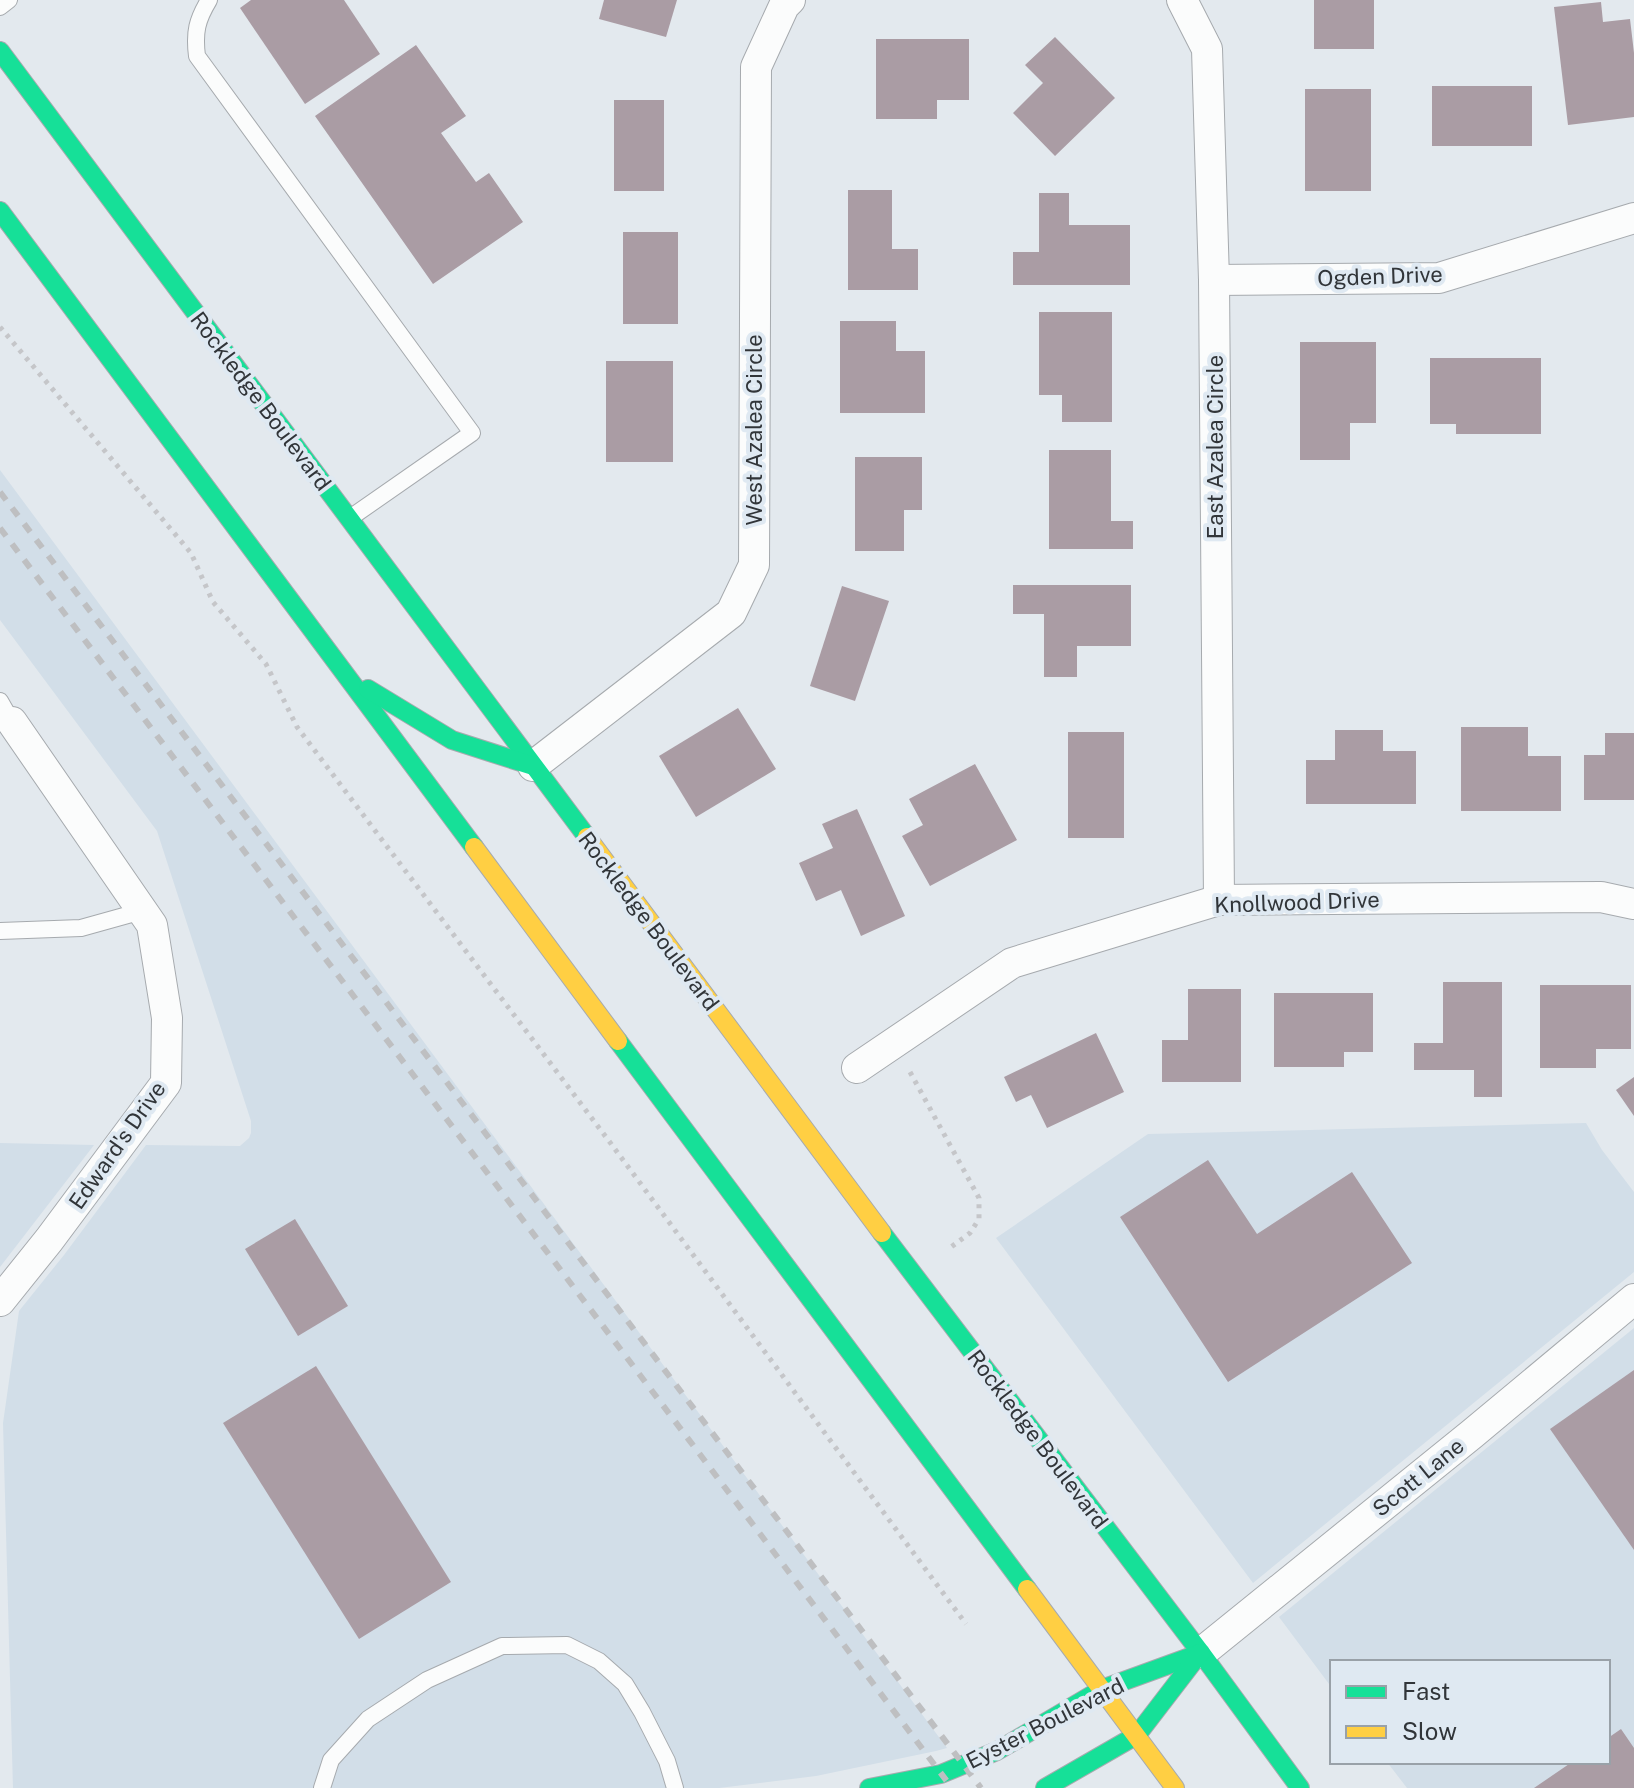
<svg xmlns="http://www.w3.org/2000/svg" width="1634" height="1788" font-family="'Public Sans',sans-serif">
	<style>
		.built { fill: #d2dee8 }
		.building { fill: #aa9ca4 }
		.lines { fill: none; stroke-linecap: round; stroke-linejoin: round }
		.lane-casing { stroke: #a6aaae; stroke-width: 18 }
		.street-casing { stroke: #a6aaae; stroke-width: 32 }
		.fast-casing { stroke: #a6aaae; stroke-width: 20 }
		.slow-casing { stroke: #a6aaae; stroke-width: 20 }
		.path { stroke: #c5c6c9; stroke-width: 5; stroke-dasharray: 4 6; stroke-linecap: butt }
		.lane { stroke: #fbfcfc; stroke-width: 16 }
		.street { stroke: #fbfcfc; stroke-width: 30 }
		.fast { stroke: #16e098; stroke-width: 18 }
		.slow { stroke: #ffcf43; stroke-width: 18 }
		.rail { stroke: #bebfc1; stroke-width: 6; stroke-dasharray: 10 10; stroke-linecap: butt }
		.labels { text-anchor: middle; stroke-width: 8; stroke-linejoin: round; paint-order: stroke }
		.street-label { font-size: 22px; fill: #313539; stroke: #dfe9f2 }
	</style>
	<rect width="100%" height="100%" fill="#e3e9ee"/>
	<g class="built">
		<path d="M 0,470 L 947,1748 L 936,1751 L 816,1776 L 719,1788 L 13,1788 L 3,1423 L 19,1311 L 64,1255 L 146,1145 L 240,1146 L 249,1138 L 251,1133 L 251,1121 L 157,831 L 0,620 Z"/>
		<path d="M 1586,1123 L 1602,1150 L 1634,1192 L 1634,1272 L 1253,1583 L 996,1238 L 1148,1134 Z"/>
		<path d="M 0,1143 L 94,1145 L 0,1267 Z"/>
		<path d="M 1634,1328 L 1634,1788 L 1407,1788 L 1387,1762 L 1608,1762 L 1608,1662 L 1332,1662 L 1332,1688 L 1279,1617 Z"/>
	</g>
	<g class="building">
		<path d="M 251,0 L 344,0 L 380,54 L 305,104 L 240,8 Z"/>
		<path d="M 604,0 L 677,0 L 666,37 L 599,19 Z"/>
		<rect x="1314" y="0" width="60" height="49"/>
		<path d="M 1601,2 L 1603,22 L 1630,19 L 1634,53 L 1634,117 L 1568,125 L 1554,7 Z"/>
		<path d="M 1055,37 L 1115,98 L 1055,156 L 1013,113 L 1043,83 L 1025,65 Z"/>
		<path d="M 876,39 L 969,39 L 969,100 L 937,100 L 937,119 L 876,119 Z"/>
		<path d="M 416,45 L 466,116 L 441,133 L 476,182 L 489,173 L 523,222 L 433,284 L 315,116 Z"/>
		<rect x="1432" y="86" width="100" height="60"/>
		<rect x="1305" y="89" width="66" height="102"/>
		<rect x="614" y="100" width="50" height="91"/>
		<path d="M 848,190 L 892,190 L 892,249 L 918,249 L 918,290 L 848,290 Z"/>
		<path d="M 1039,193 L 1069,193 L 1069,225 L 1130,225 L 1130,285 L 1013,285 L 1013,252 L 1039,252 Z"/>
		<rect x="623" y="232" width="55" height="92"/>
		<path d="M 1039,312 L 1112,312 L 1112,422 L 1062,422 L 1062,395 L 1039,395 Z"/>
		<path d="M 840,321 L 896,321 L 896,351 L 925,351 L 925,413 L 840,413 Z"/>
		<path d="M 1300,342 L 1376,342 L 1376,423 L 1350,423 L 1350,460 L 1300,460 Z"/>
		<path d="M 1430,358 L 1541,358 L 1541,434 L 1456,434 L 1456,424 L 1430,424 Z"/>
		<rect x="606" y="361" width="67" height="101"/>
		<path d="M 1049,450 L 1111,450 L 1111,521 L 1133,521 L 1133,549 L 1049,549 Z"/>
		<path d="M 855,457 L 922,457 L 922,510 L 904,510 L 904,551 L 855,551 Z"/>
		<path d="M 1013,585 L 1131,585 L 1131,646 L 1077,646 L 1077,677 L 1044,677 L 1044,614 L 1013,614 Z"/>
		<path d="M 842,586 L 889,601 L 855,701 L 810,686 Z"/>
		<path d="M 738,708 L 776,769 L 696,817 L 659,756 Z"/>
		<path d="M 1461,727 L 1528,727 L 1528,756 L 1561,756 L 1561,811 L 1461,811 Z"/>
		<path d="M 1335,730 L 1383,730 L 1383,751 L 1416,751 L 1416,804 L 1306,804 L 1306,760 L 1335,760 Z"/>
		<rect x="1068" y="732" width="56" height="106"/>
		<path d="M 1605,733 L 1634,733 L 1634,800 L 1584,800 L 1584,755 L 1605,755 Z"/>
		<path d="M 975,764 L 1017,840 L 930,886 L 902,836 L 923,825 L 909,799 Z"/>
		<path d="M 857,809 L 905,916 L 861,936 L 841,890 L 816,901 L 799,863 L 833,848 L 822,824 Z"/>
		<path d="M 1443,982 L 1502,982 L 1502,1097 L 1474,1097 L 1474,1070 L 1414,1070 L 1414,1043 L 1443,1043 Z"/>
		<path d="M 1540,985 L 1631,985 L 1631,1049 L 1596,1049 L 1596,1068 L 1540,1068 Z"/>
		<path d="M 1188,989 L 1241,989 L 1241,1082 L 1162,1082 L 1162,1040 L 1188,1040 Z"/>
		<path d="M 1274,993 L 1373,993 L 1373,1052 L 1344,1052 L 1344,1067 L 1274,1067 Z"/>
		<path d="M 1096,1033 L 1124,1092 L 1047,1128 L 1031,1095 L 1016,1102 L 1004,1077 Z"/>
		<path d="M 1634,1077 L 1634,1116 L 1616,1090 Z"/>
		<path d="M 1208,1160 L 1257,1234 L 1352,1172 L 1412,1263 L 1228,1382 L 1120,1217 Z"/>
		<path d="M 295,1219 L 348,1306 L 298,1336 L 245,1249 Z"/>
		<path d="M 316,1366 L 451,1582 L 359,1639 L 223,1423 Z"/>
		<path d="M 1634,1370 L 1634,1550 L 1550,1429 Z"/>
		<path d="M 1621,1729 L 1634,1748 L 1634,1788 L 1534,1788 L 1572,1762 L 1608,1762 L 1608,1738 Z"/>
	</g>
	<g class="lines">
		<defs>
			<g id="lane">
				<path d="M 209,0 C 197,20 194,32 197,56 L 472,433 L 350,518"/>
				<path d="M 0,7 L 9,0"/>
				<path d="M 0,701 L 12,722 L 6,723"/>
				<path d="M 0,931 L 81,928 L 142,911"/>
				<path d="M 322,1788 L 331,1760 L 368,1719 L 427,1680 L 502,1646 L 567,1645 L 599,1661 L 625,1684 L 642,1712 L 667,1761 L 675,1788"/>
			</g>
			<g id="street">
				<path d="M 1182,0 L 1207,49 L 1214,280 L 1219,900"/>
				<path d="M 1214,280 L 1439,278 L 1634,218"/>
				<path d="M 533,766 L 731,613 L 754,565 L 756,67 L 784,6 L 790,0"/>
				<path d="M 857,1068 L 1012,963 L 1219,900 L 1601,897 L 1634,904"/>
				<path d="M 0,1301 L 49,1240 L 166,1083 L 167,1018 L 152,925 L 12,722"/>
				<path d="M 1201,1653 L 1472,1434 L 1634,1299"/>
			</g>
			<g id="fast">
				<path d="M 0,51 L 587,837"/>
				<path d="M 0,211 L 474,847"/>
				<path d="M 368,689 L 452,740 L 533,766"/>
				<path d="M 618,1041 L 1027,1589"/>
				<path d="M 882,1233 L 1201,1653 L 1300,1788"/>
				<path d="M 869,1788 L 941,1774 L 997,1751 L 1102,1689 L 1201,1653"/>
				<path d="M 1045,1788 L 1137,1735 L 1200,1653"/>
			</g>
			<g id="slow">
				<path d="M 587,837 L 882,1233"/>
				<path d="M 474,847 L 618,1041"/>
				<path d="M 1027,1589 L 1175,1788"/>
			</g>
		</defs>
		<use href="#lane" class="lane-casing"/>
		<use href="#street" class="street-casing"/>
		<use href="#fast" class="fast-casing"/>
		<use href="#slow" class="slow-casing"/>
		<g class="path">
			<path d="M 0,327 L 191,553 L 213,602 L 266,664 L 297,727 L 609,1141 L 966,1624"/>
			<path d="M 910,1072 L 979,1198 L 979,1219 L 970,1233 L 947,1250"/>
		</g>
		<use href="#lane" class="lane"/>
		<use href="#street" class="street"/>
		<use href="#fast" class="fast"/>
		<use href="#slow" class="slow"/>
		<g class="rail">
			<path d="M 0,492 L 981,1788"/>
			<path d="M 0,528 L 952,1788"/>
		</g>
	</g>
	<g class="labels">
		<g class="street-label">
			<text transform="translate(1380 276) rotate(-2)" y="8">Ogden Drive</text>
			<text transform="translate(261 401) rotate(53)" y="8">Rockledge Boulevard</text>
			<text transform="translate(754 430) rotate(-90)" y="8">West Azalea Circle</text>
			<text transform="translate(1215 447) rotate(-90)" y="8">East Azalea Circle</text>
			<text transform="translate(1297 902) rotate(-2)" y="8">Knollwood Drive</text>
			<text transform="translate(649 921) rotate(53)" y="8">Rockledge Boulevard</text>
			<text transform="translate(117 1145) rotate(-55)" y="8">Edward's Drive</text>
			<text transform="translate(1038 1439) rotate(53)" y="8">Rockledge Boulevard</text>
			<text transform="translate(1418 1477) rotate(-39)" y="8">Scott Lane</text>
			<text transform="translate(1045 1723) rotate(-27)" y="8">Eyster Boulevard</text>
		</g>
	</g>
	<rect x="1330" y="1660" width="280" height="104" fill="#dfe9f2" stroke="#99a1a8" stroke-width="2"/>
	<rect x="1346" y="1686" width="40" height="12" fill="#16e098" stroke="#99a1a8" stroke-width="2"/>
	<text x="1402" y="1700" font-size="24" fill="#313539">Fast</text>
	<rect x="1346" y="1726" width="40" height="12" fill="#ffcf43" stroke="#99a1a8" stroke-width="2"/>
	<text x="1402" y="1740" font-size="24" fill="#313539">Slow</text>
</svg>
